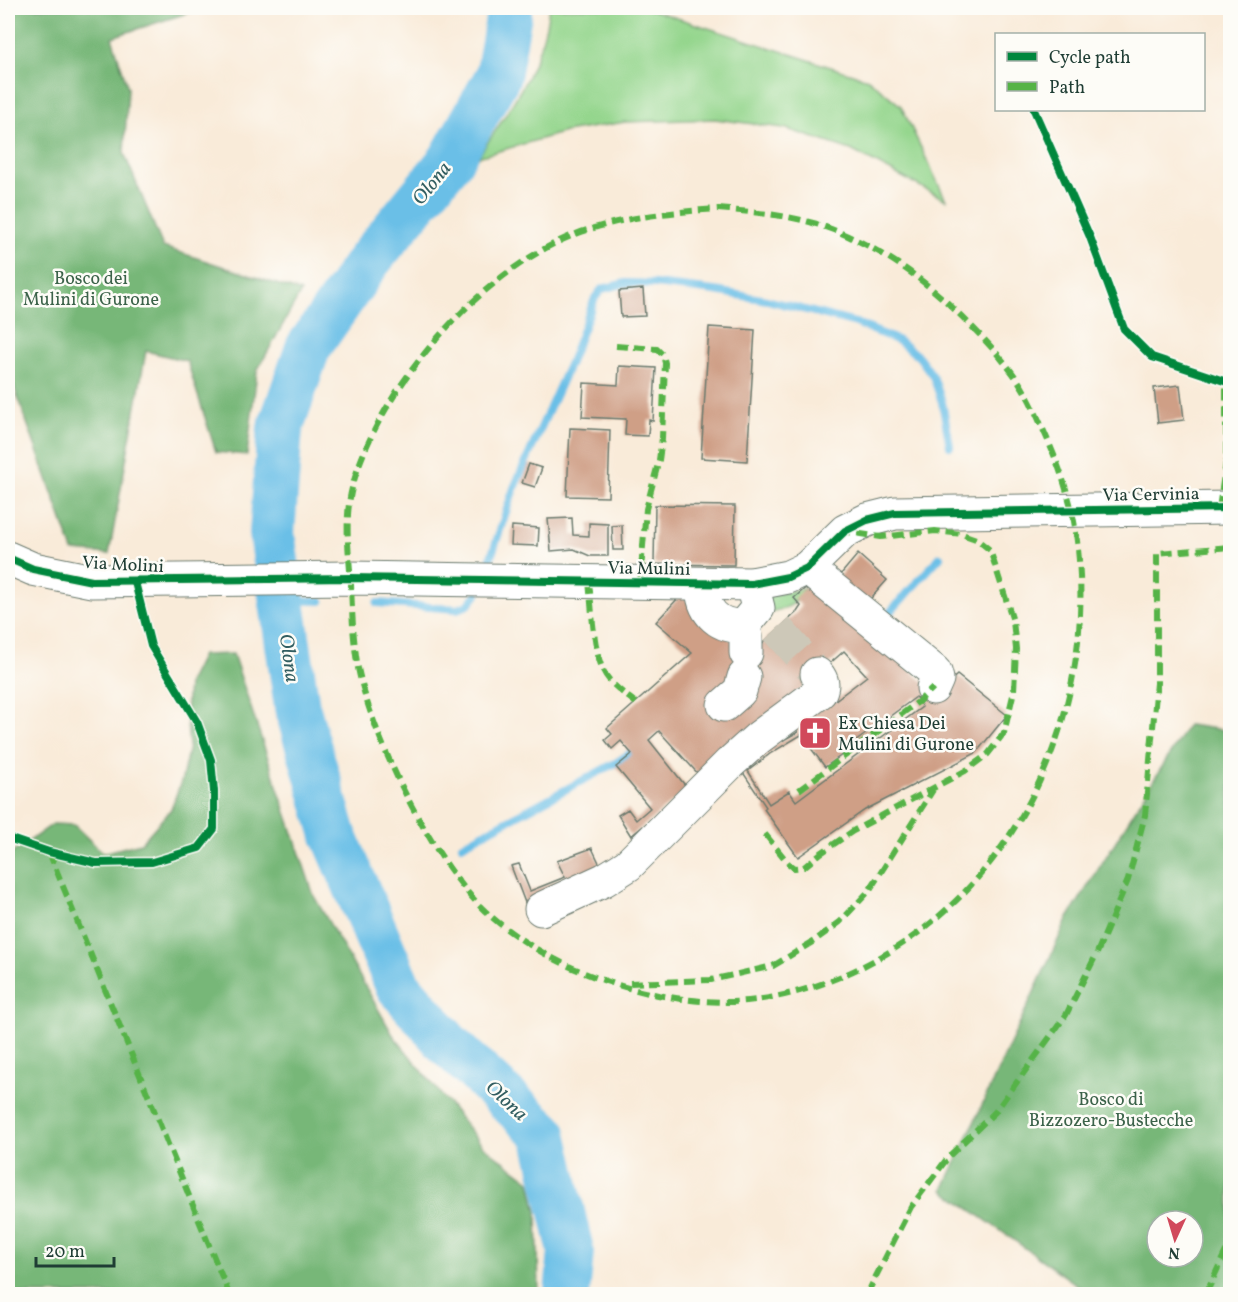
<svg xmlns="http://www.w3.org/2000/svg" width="1238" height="1302" font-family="Vollkorn,serif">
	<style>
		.green { fill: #94d68d; stroke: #5a8a60; stroke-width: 1.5 }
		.forest { fill: #77b778; stroke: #4b7a56; stroke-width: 1.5; fill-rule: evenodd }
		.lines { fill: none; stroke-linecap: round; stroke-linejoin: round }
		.stream { stroke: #6bbfe7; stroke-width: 8 }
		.river { stroke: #6bbfe7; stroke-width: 46 }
		.building { fill: #cf9f86; fill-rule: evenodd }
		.minor-tunnel { stroke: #cdc8b8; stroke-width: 33; stroke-dasharray: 33 16; stroke-linecap: butt }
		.minor-casing { stroke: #6b7a6e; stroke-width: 35 }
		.minor { stroke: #fff; stroke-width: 33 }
		.quiet { stroke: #55b346; stroke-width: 6; stroke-dasharray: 12 6; stroke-linecap: butt }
		.cycleway-casing { stroke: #fdfcf7; stroke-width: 11 }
		.cycleway { stroke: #00873e; stroke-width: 8 }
		.labels { text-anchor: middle; stroke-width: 5; stroke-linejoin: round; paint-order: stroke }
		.park-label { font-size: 18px; fill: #3c634a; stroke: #fdfcf7 }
		.street-label { font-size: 18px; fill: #1f3d34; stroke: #fdfcf7 }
		.poi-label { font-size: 18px; fill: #1f3d34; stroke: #fdfcf7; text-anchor: start }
		.water-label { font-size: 20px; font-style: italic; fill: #325e61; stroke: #fdfcf7 }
	</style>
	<rect width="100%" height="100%" fill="#fdfcf7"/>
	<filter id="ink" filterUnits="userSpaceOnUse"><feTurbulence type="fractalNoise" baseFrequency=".0167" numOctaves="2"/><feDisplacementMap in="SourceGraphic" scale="12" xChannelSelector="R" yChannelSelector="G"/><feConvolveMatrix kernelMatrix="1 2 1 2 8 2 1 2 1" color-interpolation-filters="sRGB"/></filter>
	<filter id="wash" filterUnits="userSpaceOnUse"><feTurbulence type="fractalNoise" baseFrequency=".008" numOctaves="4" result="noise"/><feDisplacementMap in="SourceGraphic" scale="24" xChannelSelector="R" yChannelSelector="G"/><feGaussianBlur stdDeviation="1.35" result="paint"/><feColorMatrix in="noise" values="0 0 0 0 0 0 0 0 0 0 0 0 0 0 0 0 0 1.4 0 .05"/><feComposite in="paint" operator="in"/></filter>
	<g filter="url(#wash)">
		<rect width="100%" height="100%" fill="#f9ebd9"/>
		<g class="green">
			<path d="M 549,8 L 646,8 L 868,79 L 901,106 L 946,200 L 851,150 L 784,128 L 715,119 L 625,122 L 565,132 L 478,157 C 509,109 542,67 549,8 Z"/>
			<path d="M 806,588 C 796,605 789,608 770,612 L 766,596 Z"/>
		</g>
		<g class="forest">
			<path d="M 8,8 L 203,8 L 112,37 L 128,88 L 124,153 L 163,247 L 301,292 L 257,371 L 247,455 L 216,452 L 187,361 L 146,351 L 109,554 L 73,551 L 8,370 Z"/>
			<path d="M 233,654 L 314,896 L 393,1035 L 482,1145 L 530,1181 L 537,1212 L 539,1294 L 8,1294 L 8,856 L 53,824 L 74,825 L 103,853 L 141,843 L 171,809 L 182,779 L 189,746 L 186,714 L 188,683 L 202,655 Z"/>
			<path d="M 1188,725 L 1230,731 L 1230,1294 L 1090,1294 L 943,1190 L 1068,918 ZM 1157,1221 L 1193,1221 L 1193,1257 L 1157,1257 Z"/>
		</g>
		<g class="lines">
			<g class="stream">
				<path d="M 491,557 L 514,488 L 569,365 L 595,298 L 602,289 L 626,283 L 655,284 L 715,291 L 767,300 L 856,323 L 899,341 L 919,357 L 933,376 L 942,402 L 950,446"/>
				<path d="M 281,600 L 321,601"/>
				<path d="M 377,603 L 457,609 L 468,605 L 477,594"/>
				<path d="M 883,620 L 940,557"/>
				<path d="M 462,845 L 617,762 L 629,754"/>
			</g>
			<path class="river" d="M 508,8 L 509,14 L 498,76 L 450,161 L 369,260 L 308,348 L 280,429 L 272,533 L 297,707 L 334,835 L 398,986 L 447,1043 L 544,1134 L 571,1251 L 567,1294"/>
		</g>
		<g id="blocks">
			<g class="building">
				<path d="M 643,289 L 645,316 L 621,317 L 619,291 Z"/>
				<path d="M 709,327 L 755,330 L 747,461 L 701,458 Z"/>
				<path d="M 619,366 L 656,368 L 653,421 L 649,420 L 648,436 L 625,435 L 626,419 L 582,417 L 584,383 L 618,385 Z"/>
				<path d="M 1180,385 L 1184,420 L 1158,423 L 1154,388 Z"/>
				<path d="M 570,428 L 610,430 L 608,497 L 567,496 Z"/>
				<path d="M 529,464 L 542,468 L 535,487 L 522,483 Z"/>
				<path d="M 655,505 L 735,506 L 734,565 L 654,564 Z"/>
				<path d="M 572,518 L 573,535 L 589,536 L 589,523 L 608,524 L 608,556 L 590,556 L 574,549 L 551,551 L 548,519 Z"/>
				<path d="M 622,525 L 623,550 L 613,550 L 612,526 Z"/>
				<path d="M 512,526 L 539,528 L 538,546 L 511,545 Z"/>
				<path d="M 858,554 L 887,580 L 865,605 L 836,580 Z"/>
				<path d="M 809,585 L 937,693 L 957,675 L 1007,715 L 976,753 L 865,810 L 798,857 L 764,809 L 766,807 L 742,771 L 769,748 L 798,732 L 789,719 L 826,707 L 867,676 L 844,651 L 701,777 L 659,731 L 649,740 L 688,789 L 631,836 L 618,815 L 628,809 L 636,820 L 650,808 L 616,767 L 632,754 L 621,741 L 612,749 L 605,740 L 612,734 L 607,728 L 692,653 L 656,622 L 681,595 L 746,653 L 743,661 L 797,612 L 801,606 L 794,598 ZM 916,697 L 922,707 L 796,801 L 789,791 L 769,804 L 748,771 L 771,753 L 801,735 L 825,767 L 846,752 L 844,750 Z"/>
				<path d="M 592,848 L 601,867 L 529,913 L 511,866 L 519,864 L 530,891 L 565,877 L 557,861 Z"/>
			</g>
		</g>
	</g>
	<g filter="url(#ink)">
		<use href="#blocks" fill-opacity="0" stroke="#6b7a6e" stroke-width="1.5"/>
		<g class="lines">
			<path class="minor-tunnel" d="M 777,629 L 817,674"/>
			<defs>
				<g id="minor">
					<path d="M 8,558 L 33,569 L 92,581 L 350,578 L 752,584 L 788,577 L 807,568 L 845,531 L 867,520 L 895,513 L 1230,508"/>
					<path d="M 807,568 L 935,672 L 937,679 L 933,688"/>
					<path d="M 702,584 C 702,610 716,627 743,626 L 758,608 L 752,584"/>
					<path d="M 743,626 L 746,636 L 746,653"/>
					<path d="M 724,705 L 740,691 L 744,677"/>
					<path d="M 541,909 L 604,880 L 628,865 L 730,763 L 758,738 L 820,692 C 823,685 823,681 817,674"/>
				</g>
			</defs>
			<use href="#minor" class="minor-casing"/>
			<use href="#minor" class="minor"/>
			<g class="quiet">
				<path d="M 718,209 C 750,212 782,214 813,223 C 866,239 915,271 955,310 C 978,332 1001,356 1019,382 C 1030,399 1038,418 1046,436 C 1057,461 1067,488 1073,516 C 1103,672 1041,849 908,940 C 856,975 791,1001 728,1002 C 643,1002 548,969 485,911 C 432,860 373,740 358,668 C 353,640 352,612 351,584 C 349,552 344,520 352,488 C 377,390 481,270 576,234 C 622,217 670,212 718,209 Z"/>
				<path d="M 616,346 L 657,349 L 663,355 L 665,363 L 662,438 L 659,460 L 646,509 L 640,583"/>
				<path d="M 1219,508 L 1226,462 L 1226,380 L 1228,381"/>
				<path d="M 589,582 C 592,608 593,648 603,670 C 609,684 625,694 636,703"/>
				<path d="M 799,790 L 918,702 L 933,688"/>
				<path d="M 765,834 L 789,864 L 794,868 L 804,867 L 821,853 L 853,831 L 965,771 L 988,754 L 1004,733 L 1014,691 L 1016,649 L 1013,621 L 990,550 L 976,539 L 962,534 L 935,531 L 881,537 L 848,532"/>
				<path d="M 49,852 L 229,1294"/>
				<path d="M 630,983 L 711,980 L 773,966 L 814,941 L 840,922 L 869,891 L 933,790"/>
				<path d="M 867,1294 L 911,1207 L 949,1156 L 995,1112 L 1066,1015 L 1097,953 L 1128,880 L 1145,815 L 1157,683 L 1157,553 L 1230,547"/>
				<path d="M 1206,1294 L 1230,1242"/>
			</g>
			<defs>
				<g id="cycleway">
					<path d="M 1034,110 L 1090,237 L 1124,329 L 1152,357 L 1230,383"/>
					<path d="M 8,558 L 33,569 L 92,581 L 350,578 L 752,584 L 788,577 L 807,568 L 845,531 L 867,520 L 895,513 L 1230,508"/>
					<path d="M 8,838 L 49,852 L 96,863 L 152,862 L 199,848 L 214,829 L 214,791 L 211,760 L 197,722 L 151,646 L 135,582"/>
				</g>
			</defs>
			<use href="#cycleway" class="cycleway-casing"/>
			<use href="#cycleway" class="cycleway"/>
		</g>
	</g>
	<defs>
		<symbol id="church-square" viewBox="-11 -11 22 22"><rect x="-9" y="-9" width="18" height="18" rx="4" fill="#d1495b" stroke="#fdfcf7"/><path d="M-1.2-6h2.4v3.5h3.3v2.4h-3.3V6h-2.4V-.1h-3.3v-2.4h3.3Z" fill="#fff"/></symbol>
	</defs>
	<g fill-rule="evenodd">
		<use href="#church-square" x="796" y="714" width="38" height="38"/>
	</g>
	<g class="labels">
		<g class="park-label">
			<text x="91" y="284">Bosco dei<tspan x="91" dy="21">Mulini di Gurone</tspan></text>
			<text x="1111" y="1105">Bosco di<tspan x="1111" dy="21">Bizzozero-Bustecche</tspan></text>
		</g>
		<g class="street-label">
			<text transform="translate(1151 494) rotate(-1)" y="6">Via Cervinia</text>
			<text transform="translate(123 564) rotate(3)" y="6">Via Molini</text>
			<text transform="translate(649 568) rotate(1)" y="6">Via Mulini</text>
		</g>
		<g class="poi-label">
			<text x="838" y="729">Ex Chiesa Dei<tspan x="838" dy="21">Mulini di Gurone</tspan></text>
		</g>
		<g class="water-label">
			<text transform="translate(431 183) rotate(-51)" y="7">Olona</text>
			<text transform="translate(290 658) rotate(82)" y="7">Olona</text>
			<text transform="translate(507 1100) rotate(43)" y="7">Olona</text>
		</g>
	</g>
	<rect width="1238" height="1302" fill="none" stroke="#fdfcf7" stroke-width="30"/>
	<rect x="995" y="33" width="210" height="78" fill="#fdfcf7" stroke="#a4b0a9" stroke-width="1.5"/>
	<rect x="1007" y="52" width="30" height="9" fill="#00873e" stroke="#a4b0a9" stroke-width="1.5"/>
	<text x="1049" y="63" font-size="18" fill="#1f3d34">Cycle path</text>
	<rect x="1007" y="82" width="30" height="9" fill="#55b346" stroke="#a4b0a9" stroke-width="1.5"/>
	<text x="1049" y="93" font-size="18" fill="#1f3d34">Path</text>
	<g transform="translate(1175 1239) rotate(184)"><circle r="28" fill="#fdfcf7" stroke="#a4b0a9" stroke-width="1.5"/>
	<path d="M0-4.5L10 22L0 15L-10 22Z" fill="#d1495b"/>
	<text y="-9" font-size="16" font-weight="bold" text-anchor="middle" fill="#1f3d34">N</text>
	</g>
	<path d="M36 1257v9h78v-9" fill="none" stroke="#1f3d34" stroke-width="3"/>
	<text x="45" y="1257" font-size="18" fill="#1f3d34" stroke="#fdfcf7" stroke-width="4.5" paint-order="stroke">20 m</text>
</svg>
